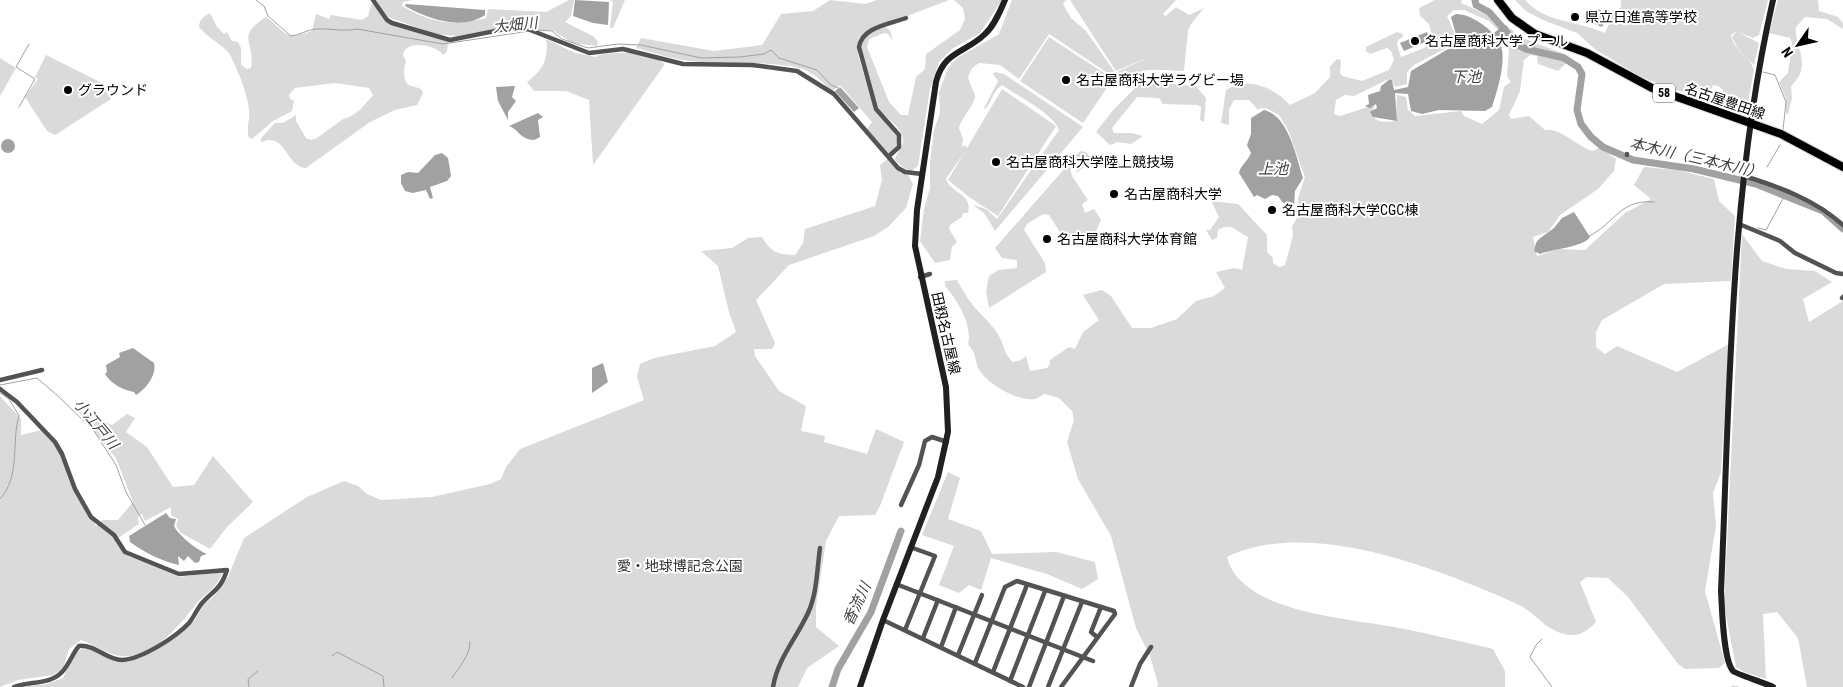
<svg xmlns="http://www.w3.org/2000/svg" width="1843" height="687" font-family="'Roboto Condensed','Noto Sans JP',sans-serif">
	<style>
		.green { fill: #dadada; fill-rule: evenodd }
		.water { fill: #a1a1a1 }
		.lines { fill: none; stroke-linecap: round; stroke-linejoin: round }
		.stream { stroke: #a1a1a1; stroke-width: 1 }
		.river { stroke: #a1a1a1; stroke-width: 7 }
		.primary-casing { stroke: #dbdbdb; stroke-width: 10 }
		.street { stroke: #535353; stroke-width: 4.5 }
		.secondary { stroke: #202020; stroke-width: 6 }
		.primary { stroke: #000; stroke-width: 8 }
		.poi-dot { fill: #000; stroke: #fff; stroke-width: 2 }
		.labels { text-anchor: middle; stroke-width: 4; stroke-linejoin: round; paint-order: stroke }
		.shield { fill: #fff; stroke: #4c4c4c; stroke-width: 1 }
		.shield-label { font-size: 12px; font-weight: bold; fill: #000 }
		.poi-label { font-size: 14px; fill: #000; stroke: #fff; text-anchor: start }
		.street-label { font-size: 14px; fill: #000; stroke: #fff }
		.park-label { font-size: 14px; fill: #313131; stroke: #fff }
		.water-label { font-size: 15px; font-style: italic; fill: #424242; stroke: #fff }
	</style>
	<rect width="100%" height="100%" fill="#fff"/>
	<g class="green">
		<path d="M 376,0 L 413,0 L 403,2 L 402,6 C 432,23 453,27 486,18 L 488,9 L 546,12 L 569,0 L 574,0 L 571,16 L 565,22 L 593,36 L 598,41 L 597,46 L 572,43 L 552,30 L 530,30 L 517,25 L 458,36 L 435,34 L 388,17 Z"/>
		<path d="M 610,0 L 625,0 L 613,28 L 610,28 L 613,2 Z"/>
		<path d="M 830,0 L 865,4 L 877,0 L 949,0 L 866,32 L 858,40 L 858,55 L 874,109 L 898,138 L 895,149 L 888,153 L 867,129 L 872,122 L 840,85 L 832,91 C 825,85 819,78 811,73 C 788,59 728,65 700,62 C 678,61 657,54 636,48 L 641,38 L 714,51 L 762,45 L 781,14 L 813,11 Z"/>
		<path d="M 954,0 L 1002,0 L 980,33 L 952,49 L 939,62 L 930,89 L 918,166 L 911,171 L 905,169 L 895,160 C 896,152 904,148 903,139 C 901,126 888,120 881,112 C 870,99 865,66 861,49 C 863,33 872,32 885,27 L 890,30 L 893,42 L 888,34 L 884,33 L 869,39 L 867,47 L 889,102 L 901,115 L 908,115 L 916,77 L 925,69 L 926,54 L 960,30 L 965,19 L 963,8 Z"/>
		<path d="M 1012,0 L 1066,0 L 1063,4 L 1071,18 L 1086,31 L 1114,71 L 1112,76 L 1049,34 L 1019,79 L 1000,65 L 979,63 L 972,68 L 968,77 C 969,84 974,90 975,96 C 976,102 961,119 959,128 L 963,139 L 962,147 L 965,145 L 967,148 L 1002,89 L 1056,126 L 998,216 L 969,197 L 948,180 L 965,151 L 946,179 C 951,194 973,193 968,213 L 963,213 L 962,217 L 950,225 L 949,229 L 957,242 L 952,247 L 950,260 L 935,263 L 920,241 L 924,209 L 930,188 L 930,162 L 934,130 L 940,113 L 939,92 L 948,68 L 957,58 L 999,34 Z"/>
		<path d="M 1070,0 L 1176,0 L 1163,14 L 1166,16 L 1176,7 L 1189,15 L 1204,8 L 1191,24 L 1188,31 L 1184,71 C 1156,71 1142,64 1119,84 L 1117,72 L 1149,57 L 1116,71 Z"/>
		<path d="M 1435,0 L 1462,0 L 1461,3 L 1490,16 L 1502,28 L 1511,29 L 1522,38 L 1565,54 L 1570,59 L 1558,71 L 1538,64 L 1537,56 L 1530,55 L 1524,60 L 1520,91 L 1509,115 L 1511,119 L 1529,116 L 1545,130 C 1562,128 1577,147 1593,151 L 1600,147 L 1616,159 L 1614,171 L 1598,189 L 1560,215 L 1548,232 L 1533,237 L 1537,256 L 1559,249 L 1585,250 L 1625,213 L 1651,199 L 1634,185 L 1644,167 L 1677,170 L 1714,179 L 1719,201 L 1735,216 L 1731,281 L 1664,284 L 1602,320 L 1596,332 L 1596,347 L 1605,354 L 1617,346 L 1677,372 L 1729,344 L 1721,472 L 1713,493 L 1716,526 L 1705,591 L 1725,663 L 1719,668 L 1685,669 L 1678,664 L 1628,597 L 1608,578 L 1587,577 L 1580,582 L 1596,622 C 1585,635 1571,639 1556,631 C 1542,625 1532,611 1519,605 C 1440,569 1309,517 1227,557 C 1241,614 1352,618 1399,628 C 1431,634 1462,642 1493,649 L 1505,671 L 1505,687 L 1157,687 L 1158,684 L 1150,656 L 1136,628 L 1111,536 L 1078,479 L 1067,442 L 1074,420 L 1072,411 L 1059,398 L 1045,394 C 1042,395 1038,398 1035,399 C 1019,402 989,385 980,371 C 974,361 978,356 968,344 C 973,326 957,299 945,286 L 945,281 L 957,280 C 962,288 966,297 972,304 C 981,316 993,324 1000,338 C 1005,348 1003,352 1013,362 L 1021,360 L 1026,356 L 1030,371 L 1047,368 L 1050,364 L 1050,360 L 1069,347 L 1075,349 L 1083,332 L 1099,320 L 1083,295 L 1102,290 L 1111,296 L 1132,328 L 1151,328 L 1177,319 L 1196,301 L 1214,296 L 1225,288 L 1216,272 L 1234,268 L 1242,270 L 1248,237 C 1235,231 1232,222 1218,230 L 1217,238 L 1212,240 L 1206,230 L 1210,230 L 1219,217 L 1211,201 L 1238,204 L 1267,235 L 1267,252 L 1273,258 L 1273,263 L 1279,267 L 1285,265 L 1293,236 L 1292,226 L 1299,215 L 1298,198 L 1305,177 L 1288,130 L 1279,115 L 1268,109 L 1261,108 L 1258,110 L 1249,100 L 1234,100 L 1229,109 L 1229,125 L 1221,123 L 1226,90 C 1248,76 1273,87 1290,105 L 1315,93 L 1330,77 L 1330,66 L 1337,59 L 1341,60 L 1340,72 L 1342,76 L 1362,81 L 1389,70 L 1394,60 L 1391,51 L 1387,48 L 1370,54 L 1366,51 L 1366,47 L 1397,32 L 1403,34 L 1403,37 L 1398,40 L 1397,45 L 1401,57 L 1424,48 L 1433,38 L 1429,24 L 1420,16 L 1419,8 ZM 1454,10 L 1464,10 L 1489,21 L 1503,35 L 1502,39 L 1509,51 L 1507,76 L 1511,82 L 1504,87 L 1499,110 L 1482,124 L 1464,116 L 1461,111 L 1415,116 L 1408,110 L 1406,97 L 1397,95 L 1396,121 C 1389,122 1374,124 1373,114 C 1373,111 1374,108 1374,105 L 1340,116 L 1334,114 L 1336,100 L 1345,95 L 1354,96 L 1391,78 L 1395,87 L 1407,84 L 1407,72 L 1414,65 L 1452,45 L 1454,32 L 1447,16 Z"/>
		<path d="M 1515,0 L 1525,0 C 1545,23 1579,21 1605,33 L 1614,13 L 1621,7 L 1621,0 L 1768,0 L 1759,35 L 1753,38 L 1738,32 L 1759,43 L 1754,65 L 1739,51 L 1732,37 L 1737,31 L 1731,35 C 1733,50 1750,56 1754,70 L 1748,103 L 1737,99 L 1731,101 L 1720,100 L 1723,90 L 1718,86 L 1713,85 L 1708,97 L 1701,99 L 1697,95 L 1671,89 L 1638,75 L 1596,50 L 1577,33 L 1543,20 L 1526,11 Z"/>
		<path d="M 1778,0 L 1818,0 L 1819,11 L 1838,17 L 1843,23 L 1843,29 L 1827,19 L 1805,17 L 1796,27 C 1794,42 1807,59 1800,74 C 1798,79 1793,83 1791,87 L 1792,98 L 1788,115 L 1786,113 L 1786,99 L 1779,82 L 1788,73 L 1792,43 L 1790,38 L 1769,33 Z"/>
		<path d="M 372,3 L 385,20 L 448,42 L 447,52 L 443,55 C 436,45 406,39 403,55 L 406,61 C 404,67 402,81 409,85 C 412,87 418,87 421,89 L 423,93 L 417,105 L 395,110 L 370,122 L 306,168 C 288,167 286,139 269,140 C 266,140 263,142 261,142 L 261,138 L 275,123 L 283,123 L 296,115 L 296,121 L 306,138 L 311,140 L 317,138 L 343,119 L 351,116 L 360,110 L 373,95 L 369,88 L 335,83 L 295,88 L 289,95 L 290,99 L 294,101 L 292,111 L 273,121 L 252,139 L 249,138 C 246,128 250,121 249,111 C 248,94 237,68 229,53 C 220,43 208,38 199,27 C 199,20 204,16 210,13 L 217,27 L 224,34 L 227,32 L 232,41 L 238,42 L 241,48 L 241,65 L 247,69 L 251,68 C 256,42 234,37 266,17 C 288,33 283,41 312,31 L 316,14 L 329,19 L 331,15 L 362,20 L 368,16 Z"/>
		<path d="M 1049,37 L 1113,79 L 1083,123 L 1020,81 Z"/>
		<path d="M 546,39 L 575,53 L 596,57 L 599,55 C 620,52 646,50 665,64 L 593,165 L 589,100 L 566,91 L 534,91 L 527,82 C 543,70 549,59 546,39 Z"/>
		<path d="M 46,55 L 100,82 L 111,99 L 55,135 L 47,131 L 25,97 L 38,79 L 35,77 Z"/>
		<path d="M 0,58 L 16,68 L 0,96 Z"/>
		<path d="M 995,72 L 1004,74 L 1083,127 L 995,231 L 985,214 L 973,205 L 986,209 L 997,219 L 1059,130 C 1053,113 1017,96 1002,85 C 992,91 992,105 983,110 L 998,81 L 993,74 Z"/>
		<path d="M 1153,82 L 1196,86 L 1206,98 L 1204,122 L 1200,120 L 1201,107 L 1197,105 L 1163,104 L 1159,98 L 1137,97 L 1112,128 L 1114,133 L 1132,133 L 1143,136 L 1131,144 L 1118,142 L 1110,145 L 1096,132 L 1114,109 L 1138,85 Z"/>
		<path d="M 1080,151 L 1086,152 L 1093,160 L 1076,173 L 1081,160 L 1079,158 L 1070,166 L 1072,176 L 1088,200 L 1082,204 L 1085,213 L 1094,209 L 1101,220 L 1095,234 L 1072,246 L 1069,246 L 1049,215 L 1043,214 L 1027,224 L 1024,230 L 1045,263 L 1046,272 L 989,308 L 986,291 L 989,276 L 998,270 L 1017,268 L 1017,260 L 1002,258 L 995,248 Z"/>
		<path d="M 888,159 L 901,173 L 908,175 L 913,184 L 906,208 L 888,227 L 874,236 L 789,265 L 756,300 L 775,343 L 772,349 L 754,349 L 755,356 L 779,391 L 806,406 L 801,431 L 825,436 L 824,442 L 867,454 L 876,429 L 904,442 L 880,506 L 875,515 L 839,516 L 826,541 L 816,606 L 816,627 L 839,646 L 807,668 L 798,687 L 21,687 L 47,684 L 63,678 L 74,655 L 83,647 L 122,662 L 132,660 L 153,652 L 183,631 L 195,620 L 204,604 L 212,598 L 228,577 L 244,538 L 307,497 L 344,481 L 358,486 L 367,494 L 381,500 L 432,497 L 490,484 L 501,479 L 506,467 L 520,449 L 644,400 L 637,377 L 640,364 L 654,358 L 715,346 L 736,332 L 729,312 L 718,266 L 701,251 L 732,248 L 748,238 L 762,237 C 771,252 778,255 795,255 L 803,243 L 805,229 L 875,206 L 882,180 L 880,165 Z"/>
		<path d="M 1742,234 L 1762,261 L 1786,269 L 1815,271 L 1832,282 L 1803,299 L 1809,322 L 1843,301 L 1843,687 L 1807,687 L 1798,638 L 1777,612 L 1763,614 L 1766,679 L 1744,672 L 1736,667 L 1724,605 Z"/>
		<path d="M 0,396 L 21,419 L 21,435 L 42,430 L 57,447 L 96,526 L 102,520 L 118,520 L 133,502 L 116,458 L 77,410 L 112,425 L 127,414 L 135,418 L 126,432 L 147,447 L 173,487 L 194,485 L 213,456 L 253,502 L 227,527 L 210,549 L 181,533 L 176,526 L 178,519 L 171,515 L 171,507 L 145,521 L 142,514 L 138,516 L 139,524 L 118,538 L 113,537 L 121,549 L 130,557 L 147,562 L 179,577 L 223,572 C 214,592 205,592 194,607 C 177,628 151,660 120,656 C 108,654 93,645 81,640 L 69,649 L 63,669 L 53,675 L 18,680 L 0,687 Z"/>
		<path d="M 948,472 L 960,478 L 948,519 L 981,531 L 992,554 L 1056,552 L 1095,562 L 1098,579 L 1082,589 L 1047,574 L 991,558 L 981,590 L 969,585 L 959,593 L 939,585 L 954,546 L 922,535 Z"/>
	</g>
	<g class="water">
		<path d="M 575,0 L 609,2 L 608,25 L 593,23 L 573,16 Z"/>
		<path d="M 406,4 L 485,10 L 485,15 C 462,31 428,19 405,6 Z"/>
		<path d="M 1598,9 L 1608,14 L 1602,27 L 1592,23 Z"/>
		<path d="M 1456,14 C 1473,14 1499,33 1502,50 C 1505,67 1497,91 1492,107 L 1485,111 L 1439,110 L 1422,114 L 1411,111 L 1408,94 L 1395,93 L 1397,121 L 1373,117 L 1370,112 L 1377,108 L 1376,104 L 1370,108 L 1365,106 L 1369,104 L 1368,95 L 1380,91 L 1381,86 L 1390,79 L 1392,80 L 1394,90 L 1408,87 L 1411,71 L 1455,45 L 1457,38 L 1451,17 Z"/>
		<path d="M 1427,32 L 1430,40 L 1404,51 L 1400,43 Z"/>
		<path d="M 515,86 L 512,97 L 516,101 L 508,112 L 508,120 L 498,101 L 496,87 Z"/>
		<path d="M 840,87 L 859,108 L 854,112 L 835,91 Z"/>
		<path d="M 1264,110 C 1289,116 1296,157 1303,178 L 1295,191 L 1294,207 L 1291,202 L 1283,203 L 1278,196 L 1272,195 L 1265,199 L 1257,195 L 1254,197 L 1239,173 C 1240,166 1248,161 1251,153 L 1247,145 L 1251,134 L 1251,118 Z"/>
		<path d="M 538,113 L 543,117 L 538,120 L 540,137 L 534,140 C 519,139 520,130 509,126 Z"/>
		<circle cx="8" cy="146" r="7"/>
		<path d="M 442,153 L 448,158 L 451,176 L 447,181 L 430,187 L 433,198 L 430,199 L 426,190 L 413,193 L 405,191 L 401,183 L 401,175 L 408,172 L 418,173 L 435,155 Z"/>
		<path d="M 1574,212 L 1590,237 C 1584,247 1552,249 1540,254 L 1534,251 L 1536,243 L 1539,239 L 1554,228 L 1562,218 Z"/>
		<path d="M 133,348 L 154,363 C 157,375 146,389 136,395 L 134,392 C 123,390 111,384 105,374 L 107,372 L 106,365 L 120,357 L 119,353 Z"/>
		<path d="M 603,363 L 608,382 L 592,393 L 592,368 Z"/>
		<path d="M 166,513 L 170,518 L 176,519 L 174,526 C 179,536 197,550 207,554 L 201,556 L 199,562 L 195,563 L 188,556 L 184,561 L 178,556 L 179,565 C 163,562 144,552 130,542 L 129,536 Z"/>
	</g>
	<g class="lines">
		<g class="stream">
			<path d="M 256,0 L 264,6 L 268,16 L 291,36 C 300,35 307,30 315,29 C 329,28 343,32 357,29 L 443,44 L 530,31"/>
			<path d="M 536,30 L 552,31 L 562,39 L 588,48 L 618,44 L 641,45 L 701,58 L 740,57 L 764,54 L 771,50 L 779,58 L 817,70 L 831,85 L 838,88"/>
			<path d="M 1763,72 L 1775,75 L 1786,102 L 1783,130"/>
			<path d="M 19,107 L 35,79 L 16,67 L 29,44"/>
			<path d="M 1767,167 L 1780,145"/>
			<path d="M 1758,228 L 1766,230 L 1785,195"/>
			<path d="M 1589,236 C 1616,223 1619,199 1654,202"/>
			<path d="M 0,385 L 37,378 L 58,396 L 94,431 L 116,465 L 126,492 L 145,525"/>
			<path d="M 0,393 L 9,399 L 19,416 C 11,442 21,476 0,499"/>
			<path d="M 1542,639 L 1536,645 L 1530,657 L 1552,687"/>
			<path d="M 332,656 L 337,652 L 383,676 L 384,687"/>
			<path d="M 452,678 C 459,667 470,656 470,642"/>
			<path d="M 249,687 L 248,679 L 258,671"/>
			<path d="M 1732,687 L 1738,687"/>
		</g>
		<g class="river">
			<path d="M 1475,0 L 1476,5 L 1489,12 L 1518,45 L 1526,49 L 1564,58 L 1578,67 L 1582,74 L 1577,110 L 1581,124 L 1591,137 L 1603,147 L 1633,160 L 1694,169 L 1756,184 L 1823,211 L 1843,229"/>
			<path d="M 1494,37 L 1505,29"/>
			<path d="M 832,687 L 838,669 L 871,612 L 901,531"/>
		</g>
		<defs>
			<path id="primary" d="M 1498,0 L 1512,18 L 1535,34 L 1587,53 L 1652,88 L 1781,134 L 1843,167"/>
		</defs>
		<use href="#primary" class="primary-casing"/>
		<g class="street">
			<path d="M 373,0 L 387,20 L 392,23 L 450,40 L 520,26 L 589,53 L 623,49 L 683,64 L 752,65 L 797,71 L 834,94 L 898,168 L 905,172 L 922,174"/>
			<path d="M 1627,155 L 1627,154"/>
			<path d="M 889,156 L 899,147 L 899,135 L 876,109 L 859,47 C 862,27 890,24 906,18"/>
			<path d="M 1744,176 C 1780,187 1815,200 1843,225"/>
			<path d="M 1739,224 L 1780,241 L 1795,253 L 1836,273 L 1843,274"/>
			<path d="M 920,277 L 930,274"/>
			<path d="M 1842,298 L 1843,297"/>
			<path d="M 0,380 L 42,370"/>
			<path d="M 0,389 L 17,402 L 55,442 L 62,454 L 75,489 L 91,517 L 114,535 L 125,552 L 179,574 L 227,570 C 221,589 214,590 202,603 C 197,609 194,617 189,623 C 176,637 142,659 122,660 C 106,660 95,644 79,646 C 72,654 69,665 62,672 C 50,685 29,681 14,687"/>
			<path d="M 901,505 L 919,465 L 925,441 L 932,437 L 947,442"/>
			<path d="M 896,584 L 1093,661"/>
			<path d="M 883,620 L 1023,687"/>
			<path d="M 905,630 L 935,556 L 910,547"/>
			<path d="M 1097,637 L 1091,632 L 1101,607"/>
			<path d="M 923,638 L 938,600"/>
			<path d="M 941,647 L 956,607"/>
			<path d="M 958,655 L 982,595"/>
			<path d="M 975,663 L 1005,587 L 1017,581 L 1114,611 L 1115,614 L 1061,687"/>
			<path d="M 993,672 L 1027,585"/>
			<path d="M 1010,681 L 1045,591"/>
			<path d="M 773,687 C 778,658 796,639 808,613 C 817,594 817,569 820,548"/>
			<path d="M 1029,687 L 1064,596"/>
			<path d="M 1048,687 L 1082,602"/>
			<path d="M 1131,687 L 1140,664 L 1151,647"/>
		</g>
		<g class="secondary">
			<path d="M 860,687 L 883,620 L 938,477 L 948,432 L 946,387 L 915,246 L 917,210 L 936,82 C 944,50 966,53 985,34 C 995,25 1000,11 1005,0"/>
			<path d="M 1773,687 C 1765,683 1736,674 1733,671 C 1723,660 1722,607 1721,591 C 1730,393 1729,193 1773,0"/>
		</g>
		<use href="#primary" class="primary"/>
	</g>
	<g class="poi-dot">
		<circle cx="1575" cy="17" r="5"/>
		<circle cx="1415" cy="41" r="5"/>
		<circle cx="1066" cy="80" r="5"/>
		<circle cx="68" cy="90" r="5"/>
		<circle cx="996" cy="162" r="5"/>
		<circle cx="1114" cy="194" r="5"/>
		<circle cx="1272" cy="210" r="5"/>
		<circle cx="1047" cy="239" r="5"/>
	</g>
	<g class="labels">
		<rect class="shield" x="1653" y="83.5" width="22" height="19" rx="4"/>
		<g class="shield-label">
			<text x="1664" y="97">58</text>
		</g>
		<g class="poi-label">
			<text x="1585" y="22">県立日進高等学校</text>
			<text x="1425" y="46">名古屋商科大学 プール</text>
			<text x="1076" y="85">名古屋商科大学ラグビー場</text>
			<text x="78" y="95">グラウンド</text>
			<text x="1006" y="167">名古屋商科大学陸上競技場</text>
			<text x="1124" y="199">名古屋商科大学</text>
			<text x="1282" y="215">名古屋商科大学CGC棟</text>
			<text x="1057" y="244">名古屋商科大学体育館</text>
		</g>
		<g class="street-label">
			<text transform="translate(1725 101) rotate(19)" y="5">名古屋豊田線</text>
			<text transform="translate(946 333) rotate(77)" y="5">田籾名古屋線</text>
		</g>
		<g class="park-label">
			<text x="680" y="571">愛・地球博記念公園</text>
		</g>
		<g class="water-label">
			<text transform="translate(515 25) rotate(-6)" y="5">大畑川</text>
			<text x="1466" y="82">下池</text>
			<text transform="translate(1696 158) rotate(13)" y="5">本木川（三本木川）</text>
			<text x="1273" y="174">上池</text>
			<text transform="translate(96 424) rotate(50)" y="5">小江戸川</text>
			<text transform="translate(857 604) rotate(-65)" y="5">香流川</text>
		</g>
	</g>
	<g transform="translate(1798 45) rotate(236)" stroke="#ffffff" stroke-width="4" paint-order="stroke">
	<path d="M0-4L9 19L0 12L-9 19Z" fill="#000000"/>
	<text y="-8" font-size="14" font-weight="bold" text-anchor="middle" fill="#000000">N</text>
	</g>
</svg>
